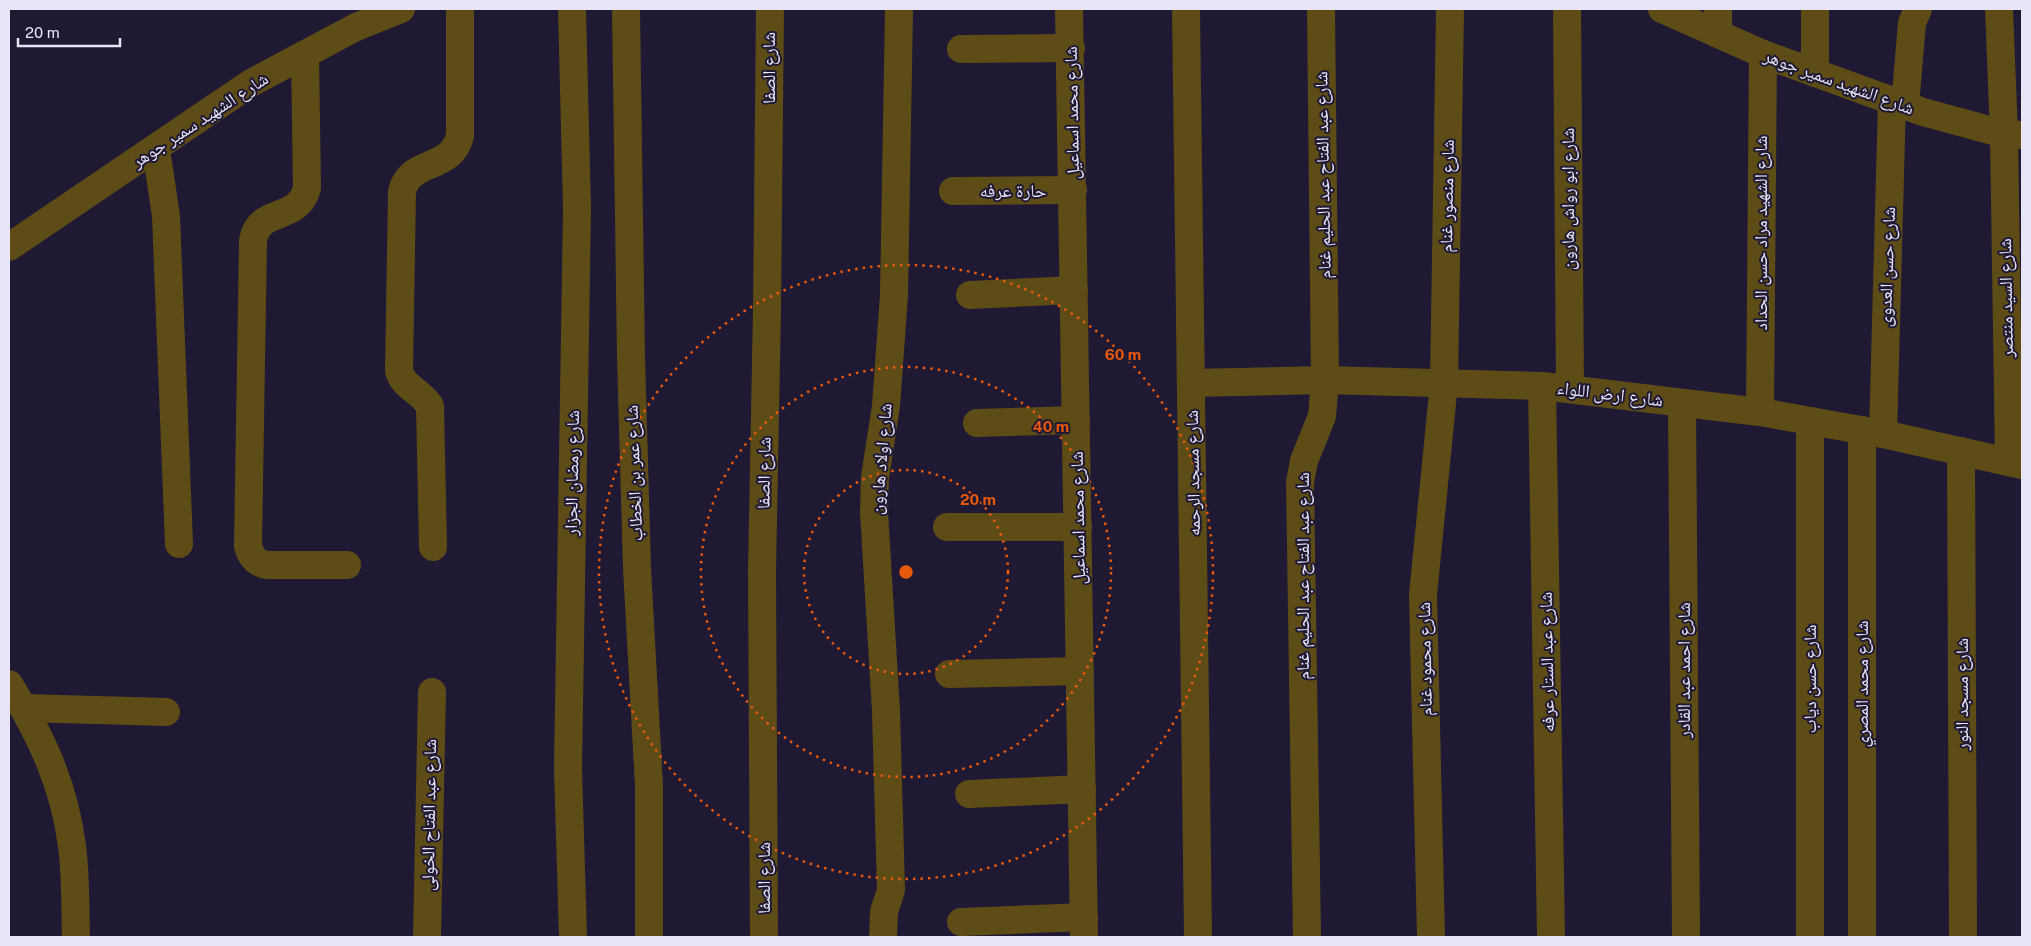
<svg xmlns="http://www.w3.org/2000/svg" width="2031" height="946" font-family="'Public Sans','Noto Naskh Arabic',sans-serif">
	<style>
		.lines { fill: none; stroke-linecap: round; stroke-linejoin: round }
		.minor { stroke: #5e4c17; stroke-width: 28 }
		.ring { fill: none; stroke: #e8590c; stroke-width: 2.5; stroke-dasharray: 2.5 5 }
		.labels { text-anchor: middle; stroke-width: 4; stroke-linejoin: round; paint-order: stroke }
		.street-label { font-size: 18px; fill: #e8e5f7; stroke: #1f1933 }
		.centre { fill: #e8590c; stroke: #1f1933; stroke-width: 2.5 }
		.ring-label { font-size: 15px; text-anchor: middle; font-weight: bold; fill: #e8590c; stroke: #1f1933; stroke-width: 4; stroke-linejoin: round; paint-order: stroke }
	</style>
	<rect width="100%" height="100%" fill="#1f1933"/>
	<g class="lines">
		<g class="minor">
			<path d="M 572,9 L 577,209 L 568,769 L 573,937"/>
			<path d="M 626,9 L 631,357 L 637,568 L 649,786 L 649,937"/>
			<path d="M 1069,9 L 1084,937"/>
			<path d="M 1186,9 L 1198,937"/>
			<path d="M 1567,9 L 1570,389"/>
			<path d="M 1662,9 L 1763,54 L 1923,112 L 2004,134 L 2021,135"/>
			<path d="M 1718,9 L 1718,34"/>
			<path d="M 1999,9 L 2004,134 L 2009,462"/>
			<path d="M 961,49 L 1071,48"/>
			<path d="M 305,55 L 307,188 C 298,223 258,206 253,241 L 248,546 C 251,557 256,563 267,565 L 347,565"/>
			<path d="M 1815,73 L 1815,9"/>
			<path d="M 1905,106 L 1912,23 L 1918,9"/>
			<path d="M 156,149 L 166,216 L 179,544"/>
			<path d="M 953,191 L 1073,190"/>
			<path d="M 9,247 L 251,83 L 356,27 L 401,9"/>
			<path d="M 970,295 L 1074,290"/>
			<path d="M 1192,383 L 1325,380 L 1542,386 L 1760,412 L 1883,434 L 2022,465"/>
			<path d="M 1542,386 L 1551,937"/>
			<path d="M 1682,403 L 1686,937"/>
			<path d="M 1760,412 L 1763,54"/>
			<path d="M 977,423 L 1076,420"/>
			<path d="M 1862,430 L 1862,937"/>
			<path d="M 1883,434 L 1892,101"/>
			<path d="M 1961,451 L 1963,937"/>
			<path d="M 947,527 L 1078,527"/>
			<path d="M 433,547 L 430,406 C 421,391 404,388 399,371 L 402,192 C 409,158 451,172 460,136 L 460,9"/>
			<path d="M 949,674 L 1080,671"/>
			<path d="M 9,684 C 41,736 64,784 72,846 C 76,876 75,907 76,937"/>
			<path d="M 25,708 L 166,712"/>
			<path d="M 969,794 L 1082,789"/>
			<path d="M 961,922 L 1084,917"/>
			<path d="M 427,937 L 432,692"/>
			<path d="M 764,937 L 762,572 L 767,309 L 770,9"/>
			<path d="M 883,937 L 884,912 L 891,890 L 886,711 L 874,512 L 875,477 L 886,406 L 894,295 L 899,9"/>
			<path d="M 1307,937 L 1300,482 L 1304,461 L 1322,416 L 1325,380 L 1321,9"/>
			<path d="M 1431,937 L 1423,595 L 1444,383 L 1450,9"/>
			<path d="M 1810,937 L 1810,421"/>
		</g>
	</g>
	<g class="ring">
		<circle cx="906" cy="572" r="102"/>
		<circle cx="906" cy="572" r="205"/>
		<circle cx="906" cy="572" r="307"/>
	</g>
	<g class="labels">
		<g class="street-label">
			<text transform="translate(769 68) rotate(-90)" y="6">شارع الصفا</text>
			<text transform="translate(1839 82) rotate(20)" y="6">شارع الشهيد سمير جوهر</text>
			<text transform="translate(1072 113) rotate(-91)" y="6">شارع محمد اسماعيل</text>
			<text transform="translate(200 120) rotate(-33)" y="6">شارع الشهيد سمير جوهر</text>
			<text transform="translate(1323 175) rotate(-91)" y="6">شارع عبد الفتاح عبد الحليم غنام</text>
			<text x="1013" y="197">حارة عرفه</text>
			<text transform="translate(1447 196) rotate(-89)" y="6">شارع منصور غنام</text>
			<text transform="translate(1568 199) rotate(-90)" y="6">شارع ابو رواش هارون</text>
			<text transform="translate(1761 233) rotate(-90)" y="6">شارع الشهيد مراد حسن الحداد</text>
			<text transform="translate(1887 267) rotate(-88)" y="6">شارع حسن العدوى</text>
			<text transform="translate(2006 298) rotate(-91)" y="6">شارع السيد منتصر</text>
			<text transform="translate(1610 394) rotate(7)" y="6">شارع ارض اللواء</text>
			<text transform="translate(881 459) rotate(-85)" y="6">شارع اولاد هارون</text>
			<text transform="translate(572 473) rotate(-89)" y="6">شارع رمضان الجزار</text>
			<text transform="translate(634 473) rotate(-92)" y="6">شارع عمر بن الخطاب</text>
			<text transform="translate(764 473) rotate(-89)" y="6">شارع الصفا</text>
			<text transform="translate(1193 473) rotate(-91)" y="6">شارع مسجد الرحمه</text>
			<text transform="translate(1078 518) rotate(-91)" y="6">شارع محمد اسماعيل</text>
			<text transform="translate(1303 576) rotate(-90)" y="6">شارع عبد الفتاح عبد الحليم غنام</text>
			<text transform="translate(1425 659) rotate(-91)" y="6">شارع محمود غنام</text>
			<text transform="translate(1547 662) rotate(-91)" y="6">شارع عبد الستار عرفه</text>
			<text transform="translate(1684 670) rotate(-90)" y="6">شارع احمد عبد القادر</text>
			<text transform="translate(1810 679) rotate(-90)" y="6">شارع حسن دياب</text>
			<text transform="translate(1862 684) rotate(-90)" y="6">شارع محمد المصري</text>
			<text transform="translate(1962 694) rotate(-90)" y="6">شارع مسجد النور</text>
			<text transform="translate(429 815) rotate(-89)" y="6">شارع عبد الفتاح الخولى</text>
			<text transform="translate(764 878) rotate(-90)" y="6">شارع الصفا</text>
		</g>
	</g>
	<circle cx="906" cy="572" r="8" class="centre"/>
	<g class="ring-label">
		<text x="1123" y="360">60 m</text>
		<text x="1051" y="432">40 m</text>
		<text x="978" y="505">20 m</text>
	</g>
	<rect width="2031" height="946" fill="none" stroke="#e8e5f7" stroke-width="20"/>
	<path d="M18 38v8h102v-8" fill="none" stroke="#e8e5f7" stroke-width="2.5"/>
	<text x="25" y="38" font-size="15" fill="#e8e5f7" stroke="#1f1933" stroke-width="4" paint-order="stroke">20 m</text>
</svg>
